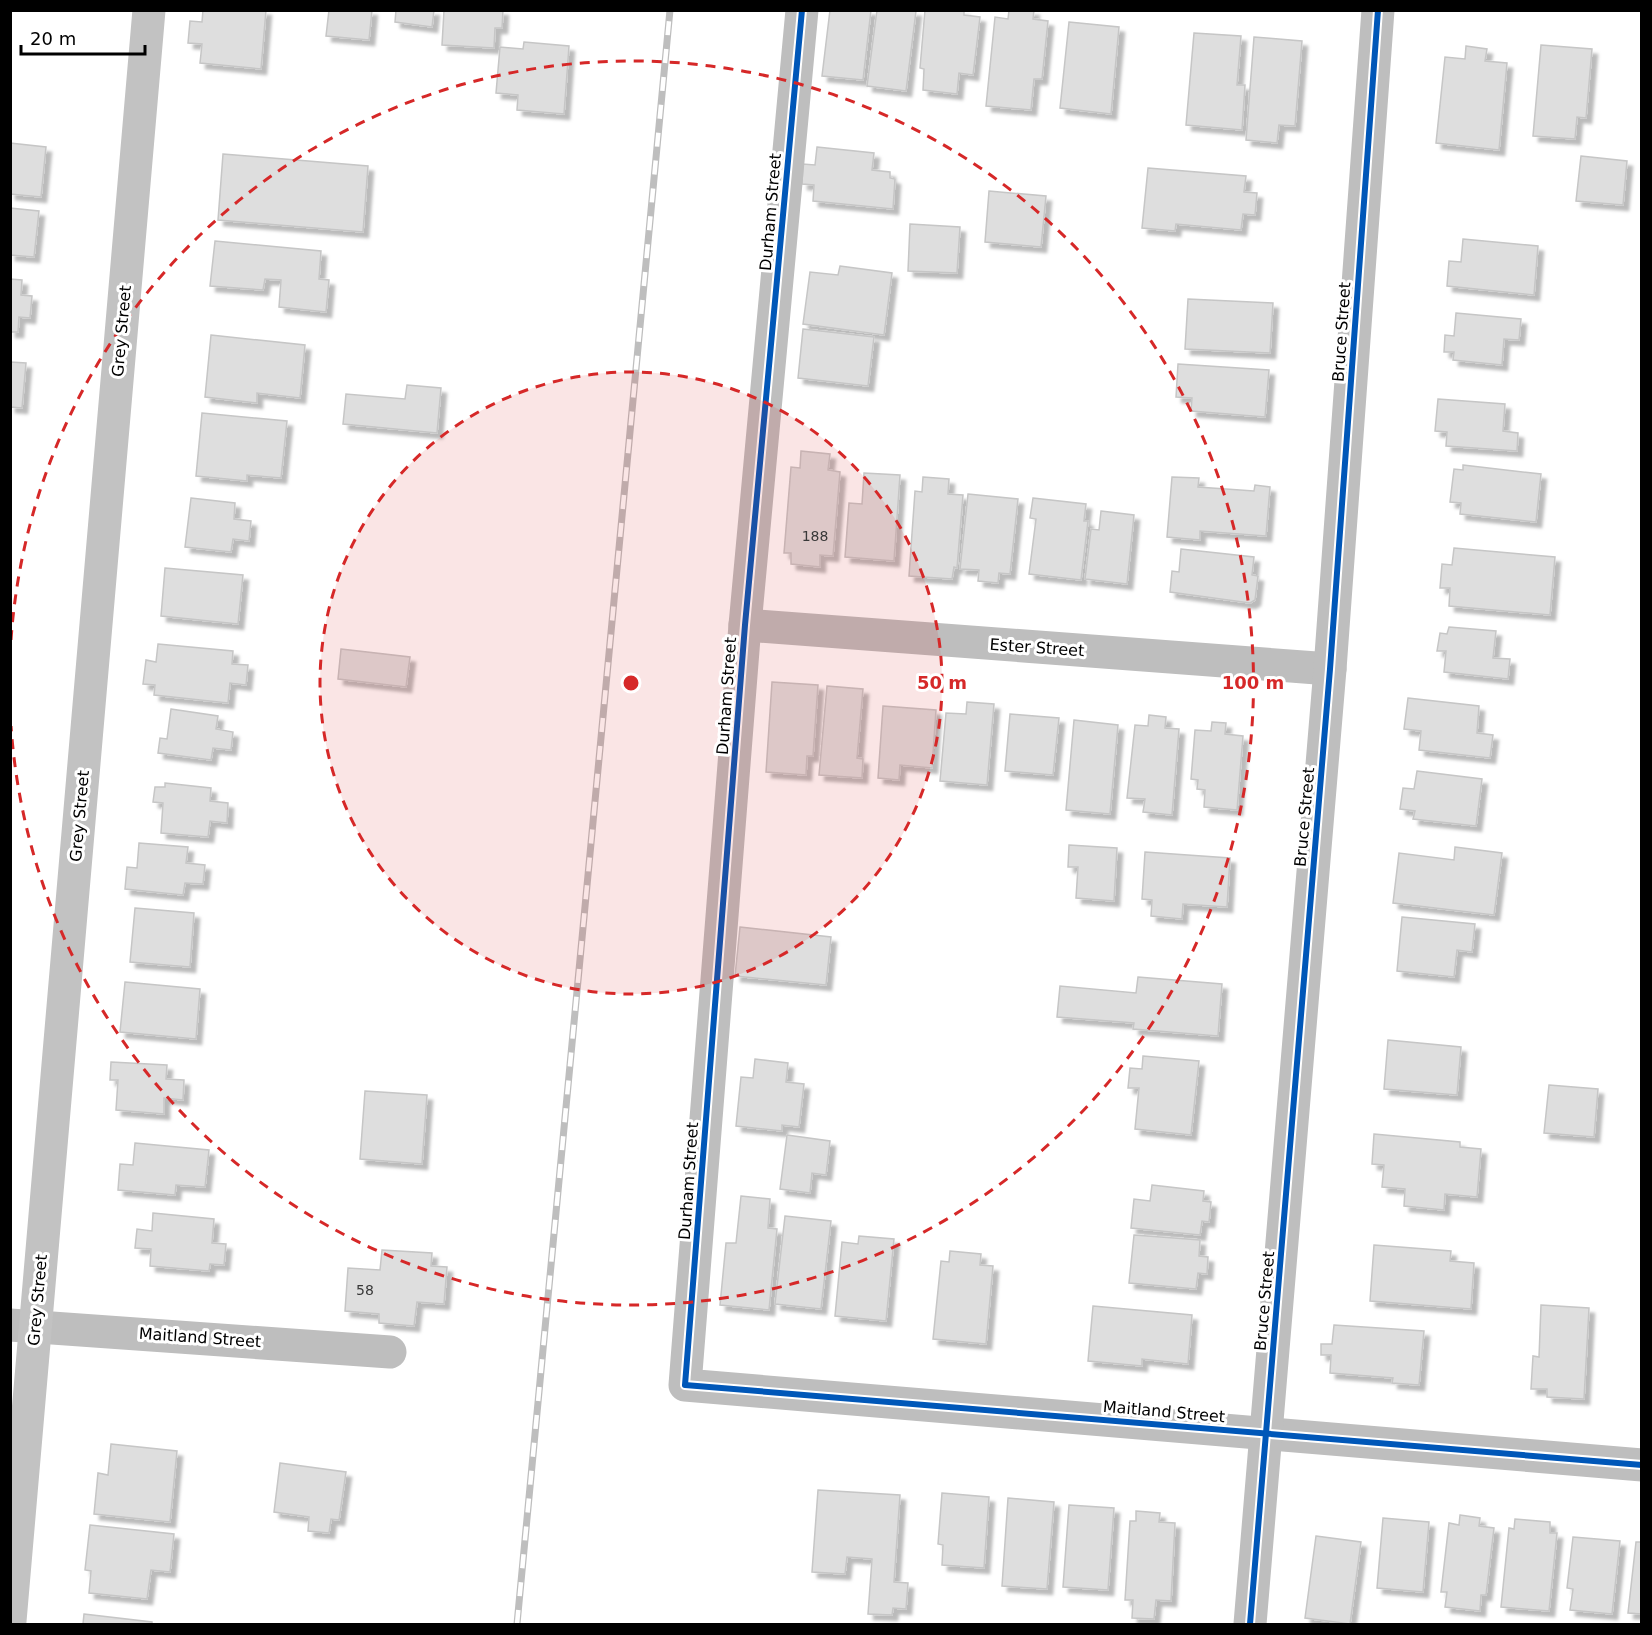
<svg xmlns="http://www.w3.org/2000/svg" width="1652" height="1635" font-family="'DejaVu Sans',sans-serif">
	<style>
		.building { fill: #dedede; stroke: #c6c6c6; stroke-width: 1.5; filter: url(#shadow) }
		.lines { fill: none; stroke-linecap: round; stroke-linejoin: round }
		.street { stroke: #bebebe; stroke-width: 33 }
		.secondary { stroke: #c2c2c2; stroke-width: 33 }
		.rail-casing { stroke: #bebebe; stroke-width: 7 }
		.rail { stroke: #fff; stroke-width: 4.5; stroke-dasharray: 14; stroke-linecap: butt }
		.cycleway-casing { stroke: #fff; stroke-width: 10 }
		.cycleway { stroke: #0057b8; stroke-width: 6 }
		.ring { fill: none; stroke: #d62828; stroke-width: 3; stroke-dasharray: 10 8 }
		.labels { text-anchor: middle; stroke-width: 6; stroke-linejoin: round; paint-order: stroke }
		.number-label { font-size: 14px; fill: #383838 }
		.street-label { font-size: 16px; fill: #000; stroke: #fff }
		.centre { fill: #d62828; stroke: #fff; stroke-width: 3 }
		.ring-label { font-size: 18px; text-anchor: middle; font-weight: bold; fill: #d62828; stroke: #fff; stroke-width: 6; stroke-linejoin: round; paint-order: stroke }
	</style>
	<defs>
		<filter id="shadow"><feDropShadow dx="5.5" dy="5.5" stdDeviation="1.5" flood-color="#0004"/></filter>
	</defs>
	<rect width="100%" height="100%" fill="#fff"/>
	<g class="building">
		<path d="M 203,10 L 266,10 L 261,69 L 200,63 L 202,44 L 188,43 L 190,21 L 202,22 Z"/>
		<path d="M 329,10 L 372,10 L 369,40 L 326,36 Z"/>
		<path d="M 396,10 L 434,10 L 432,27 L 395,22 Z"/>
		<path d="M 444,10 L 503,10 L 502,28 L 495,28 L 494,48 L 442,45 Z"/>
		<path d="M 830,10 L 871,10 L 863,80 L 822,76 Z"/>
		<path d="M 877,10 L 916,11 L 906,91 L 867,86 Z"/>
		<path d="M 925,10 L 964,10 L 964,15 L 980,17 L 973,75 L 959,73 L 957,94 L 923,90 L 924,69 L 920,68 Z"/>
		<path d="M 1009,10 L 1034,10 L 1033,19 L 1048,21 L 1042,79 L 1034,79 L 1031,110 L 986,106 L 995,17 L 1008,19 Z"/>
		<path d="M 1069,22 L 1119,27 L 1111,114 L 1060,108 Z"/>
		<path d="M 1194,33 L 1241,36 L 1237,85 L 1245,85 L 1242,130 L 1186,125 Z"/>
		<path d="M 1254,37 L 1302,41 L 1295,126 L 1279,125 L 1277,143 L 1246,140 Z"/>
		<path d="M 524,42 L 569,46 L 564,114 L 517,110 L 518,95 L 496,93 L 500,47 L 523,49 Z"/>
		<path d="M 1541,45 L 1592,49 L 1586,118 L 1577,117 L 1575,139 L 1533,136 Z"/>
		<path d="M 1466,46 L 1487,49 L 1485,61 L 1507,63 L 1499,150 L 1436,143 L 1445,57 L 1465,59 Z"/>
		<path d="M 10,143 L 46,147 L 41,197 L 10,194 Z"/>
		<path d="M 817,147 L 874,153 L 872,170 L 890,172 L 890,178 L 895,179 L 893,209 L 813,201 L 814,185 L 802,184 L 803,164 L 815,165 Z"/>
		<path d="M 223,154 L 368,166 L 363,232 L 218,220 Z"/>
		<path d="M 1581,156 L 1627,161 L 1623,205 L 1576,201 Z"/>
		<path d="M 1148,168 L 1246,176 L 1244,192 L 1257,193 L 1255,215 L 1243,214 L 1241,230 L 1176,224 L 1175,231 L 1142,228 Z"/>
		<path d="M 989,191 L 1046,196 L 1041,247 L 985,242 Z"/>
		<path d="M 10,208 L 39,211 L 34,257 L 10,255 Z"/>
		<path d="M 910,224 L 960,227 L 957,273 L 908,271 Z"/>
		<path d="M 1463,239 L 1538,246 L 1534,295 L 1447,286 L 1449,261 L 1461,262 Z"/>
		<path d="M 215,241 L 321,251 L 319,279 L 329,280 L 326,312 L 279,307 L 281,280 L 265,279 L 263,290 L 210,286 Z"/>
		<path d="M 840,266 L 892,273 L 884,335 L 803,324 L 810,272 L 838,275 Z"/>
		<path d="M 10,279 L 22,280 L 21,295 L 32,296 L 30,318 L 19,317 L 18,332 L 10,332 Z"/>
		<path d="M 1188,299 L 1273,303 L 1270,353 L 1185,349 Z"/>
		<path d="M 1456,313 L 1521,319 L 1519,340 L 1504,339 L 1502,365 L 1453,360 L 1454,352 L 1444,352 L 1445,335 L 1454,336 Z"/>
		<path d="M 803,329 L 874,337 L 868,386 L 798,378 Z"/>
		<path d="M 211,335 L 305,345 L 300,398 L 257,393 L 257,403 L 205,397 Z"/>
		<path d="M 10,362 L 26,363 L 22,408 L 10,407 Z"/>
		<path d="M 1178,364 L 1269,370 L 1265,417 L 1191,411 L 1192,398 L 1176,397 Z"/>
		<path d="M 407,385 L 441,388 L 437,433 L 343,424 L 346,394 L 405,399 Z"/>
		<path d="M 1438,399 L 1505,404 L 1503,431 L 1518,433 L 1517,451 L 1446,446 L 1447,432 L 1435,431 Z"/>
		<path d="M 202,413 L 287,421 L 281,478 L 247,475 L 247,481 L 196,476 Z"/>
		<path d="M 801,451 L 830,454 L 828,470 L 840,472 L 833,556 L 820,555 L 820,567 L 791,564 L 791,553 L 784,553 L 791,467 L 800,468 Z"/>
		<path d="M 1463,465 L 1541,474 L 1536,522 L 1460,514 L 1461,503 L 1450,502 L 1454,469 L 1463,470 Z"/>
		<path d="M 864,473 L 900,475 L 894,561 L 845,557 L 849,503 L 862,504 Z"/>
		<path d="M 923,477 L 949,479 L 948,494 L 963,495 L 957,568 L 954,567 L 952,579 L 909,576 L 915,491 L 922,492 Z"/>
		<path d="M 1172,477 L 1199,478 L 1198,487 L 1254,491 L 1255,485 L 1270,487 L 1266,536 L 1200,531 L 1200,540 L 1167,537 Z"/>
		<path d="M 968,494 L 1018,499 L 1010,574 L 999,573 L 998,583 L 978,581 L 979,570 L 960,569 Z"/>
		<path d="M 191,498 L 235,503 L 234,519 L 251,521 L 249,541 L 233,539 L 231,552 L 185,547 Z"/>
		<path d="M 1033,498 L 1086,504 L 1084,521 L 1088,521 L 1081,580 L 1029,574 L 1036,519 L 1030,518 Z"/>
		<path d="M 1101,511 L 1134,515 L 1127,584 L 1085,579 L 1091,529 L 1099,530 Z"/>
		<path d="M 1454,548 L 1555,557 L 1550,615 L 1449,606 L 1450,588 L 1440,588 L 1442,564 L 1452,565 Z"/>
		<path d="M 1181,549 L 1254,557 L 1252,575 L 1258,576 L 1255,600 L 1250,603 L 1170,592 L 1172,571 L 1179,572 Z"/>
		<path d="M 165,568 L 243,575 L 238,624 L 161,616 Z"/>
		<path d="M 1449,627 L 1496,631 L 1493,658 L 1510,659 L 1508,679 L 1444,672 L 1446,651 L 1437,651 L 1440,633 L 1447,634 Z"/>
		<path d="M 158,644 L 233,651 L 232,664 L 248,665 L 246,685 L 230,683 L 228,703 L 154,695 L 155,685 L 143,684 L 146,660 L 156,662 Z"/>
		<path d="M 341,649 L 410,657 L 406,687 L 338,679 Z"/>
		<path d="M 772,682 L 818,685 L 813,756 L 807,756 L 806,775 L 766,772 Z"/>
		<path d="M 827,686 L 863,689 L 857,758 L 863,759 L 862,778 L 819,775 Z"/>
		<path d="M 1408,698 L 1479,706 L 1477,733 L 1493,735 L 1490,758 L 1419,750 L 1421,731 L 1404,729 Z"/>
		<path d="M 967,702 L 994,704 L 987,785 L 940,781 L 946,713 L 966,714 Z"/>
		<path d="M 883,706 L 936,710 L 932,768 L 900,765 L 899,780 L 878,778 Z"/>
		<path d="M 171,709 L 218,716 L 216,729 L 233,732 L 231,750 L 213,748 L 211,760 L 158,753 L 160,738 L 167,739 Z"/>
		<path d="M 1010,714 L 1059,718 L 1053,775 L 1005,771 Z"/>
		<path d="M 1149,715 L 1166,717 L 1165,728 L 1179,729 L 1172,815 L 1143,812 L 1145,799 L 1127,798 L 1135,725 L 1148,726 Z"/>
		<path d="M 1074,720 L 1118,725 L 1110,814 L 1066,810 Z"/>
		<path d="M 1212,722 L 1226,723 L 1225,734 L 1243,736 L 1237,810 L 1204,807 L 1205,790 L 1197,789 L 1198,780 L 1191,779 L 1195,730 L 1211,731 Z"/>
		<path d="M 1417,771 L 1482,779 L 1476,826 L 1413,819 L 1415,811 L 1400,809 L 1403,788 L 1414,789 Z"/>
		<path d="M 165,783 L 211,788 L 210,801 L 228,803 L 227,823 L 210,821 L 208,837 L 161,833 L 163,803 L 153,802 L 155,787 L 165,787 Z"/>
		<path d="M 139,843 L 188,847 L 186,863 L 205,865 L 203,884 L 185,883 L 183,895 L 125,889 L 127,867 L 137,868 Z"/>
		<path d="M 1069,845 L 1117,848 L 1114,901 L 1076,898 L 1078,867 L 1068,867 Z"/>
		<path d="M 1455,847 L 1502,853 L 1494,915 L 1393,903 L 1399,853 L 1454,860 Z"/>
		<path d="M 1145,852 L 1230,858 L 1227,907 L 1183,904 L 1182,919 L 1151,916 L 1152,900 L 1142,899 Z"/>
		<path d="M 135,908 L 194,913 L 190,967 L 130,962 Z"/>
		<path d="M 1402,917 L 1475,924 L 1472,952 L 1457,950 L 1454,977 L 1397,971 Z"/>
		<path d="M 740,927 L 831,937 L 826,985 L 735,976 Z"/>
		<path d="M 1138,977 L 1222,984 L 1218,1036 L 1133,1029 L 1134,1023 L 1057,1017 L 1060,986 L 1136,993 Z"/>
		<path d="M 125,982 L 200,989 L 196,1039 L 120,1032 Z"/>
		<path d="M 1388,1040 L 1461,1047 L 1457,1095 L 1384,1089 Z"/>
		<path d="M 1143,1056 L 1199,1061 L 1191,1135 L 1135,1129 L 1139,1088 L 1128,1088 L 1130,1068 L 1142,1069 Z"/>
		<path d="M 755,1059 L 788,1063 L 786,1082 L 804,1084 L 799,1127 L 782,1125 L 782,1131 L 736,1126 L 741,1077 L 753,1078 Z"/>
		<path d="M 111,1062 L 167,1065 L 166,1079 L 184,1080 L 183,1100 L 164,1098 L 164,1114 L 116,1110 L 118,1080 L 110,1080 Z"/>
		<path d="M 1549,1085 L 1598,1089 L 1594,1137 L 1544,1133 Z"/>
		<path d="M 365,1091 L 427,1095 L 422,1164 L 360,1159 Z"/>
		<path d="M 1374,1134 L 1460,1142 L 1460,1147 L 1481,1149 L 1477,1197 L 1445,1194 L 1444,1210 L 1404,1206 L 1405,1189 L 1382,1187 L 1384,1165 L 1372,1164 Z"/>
		<path d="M 787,1135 L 830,1141 L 826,1175 L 812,1173 L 810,1193 L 780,1189 Z"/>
		<path d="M 135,1143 L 209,1150 L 205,1187 L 176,1185 L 175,1195 L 118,1190 L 120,1164 L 133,1165 Z"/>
		<path d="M 1152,1185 L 1204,1191 L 1203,1201 L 1211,1202 L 1209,1222 L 1202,1221 L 1200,1235 L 1131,1228 L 1134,1199 L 1150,1201 Z"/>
		<path d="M 741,1196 L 770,1199 L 768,1228 L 777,1229 L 769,1310 L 720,1305 L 726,1243 L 736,1243 Z"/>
		<path d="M 153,1213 L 214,1219 L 212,1243 L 226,1244 L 224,1265 L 210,1264 L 209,1271 L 150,1266 L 151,1249 L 135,1248 L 137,1229 L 152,1231 Z"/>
		<path d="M 785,1216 L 831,1221 L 821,1309 L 775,1304 Z"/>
		<path d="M 1134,1235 L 1200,1240 L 1199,1256 L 1208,1257 L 1207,1274 L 1198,1273 L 1196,1289 L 1129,1283 Z"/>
		<path d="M 859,1236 L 894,1239 L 886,1321 L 835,1316 L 842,1242 L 858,1244 Z"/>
		<path d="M 1374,1245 L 1451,1251 L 1450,1261 L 1474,1263 L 1471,1309 L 1370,1301 Z"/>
		<path d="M 382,1250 L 432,1253 L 431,1266 L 447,1267 L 444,1304 L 417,1302 L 414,1326 L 379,1323 L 379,1314 L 345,1311 L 348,1268 L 380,1270 Z"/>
		<path d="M 950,1251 L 981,1254 L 980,1265 L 993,1266 L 986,1344 L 933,1339 L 941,1261 L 949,1262 Z"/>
		<path d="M 1541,1305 L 1589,1308 L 1584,1399 L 1547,1397 L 1547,1389 L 1531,1389 L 1533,1356 L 1539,1357 Z"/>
		<path d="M 1093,1306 L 1192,1315 L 1188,1364 L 1142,1359 L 1142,1366 L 1088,1361 Z"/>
		<path d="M 1334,1325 L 1424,1331 L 1419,1385 L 1392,1383 L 1393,1378 L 1330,1373 L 1331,1355 L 1321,1355 L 1321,1344 L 1332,1344 Z"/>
		<path d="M 111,1444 L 177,1451 L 170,1522 L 94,1514 L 98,1473 L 108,1475 Z"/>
		<path d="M 280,1463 L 346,1472 L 339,1520 L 331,1519 L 329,1533 L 308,1531 L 309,1517 L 274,1512 Z"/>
		<path d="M 818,1490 L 900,1495 L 894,1582 L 908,1583 L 906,1609 L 893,1608 L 892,1615 L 868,1614 L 872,1559 L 847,1557 L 845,1574 L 812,1572 Z"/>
		<path d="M 942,1493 L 989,1497 L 984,1568 L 942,1565 L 943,1545 L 938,1544 Z"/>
		<path d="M 1008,1498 L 1054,1502 L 1047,1589 L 1002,1586 Z"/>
		<path d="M 1069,1505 L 1114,1508 L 1108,1590 L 1063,1587 Z"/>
		<path d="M 1136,1511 L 1160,1513 L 1159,1522 L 1175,1523 L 1171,1601 L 1156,1600 L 1154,1619 L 1132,1618 L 1133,1600 L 1125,1600 L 1130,1521 L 1136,1521 Z"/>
		<path d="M 1460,1515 L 1480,1518 L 1479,1526 L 1494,1528 L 1486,1595 L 1481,1595 L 1480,1611 L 1445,1607 L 1447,1592 L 1441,1592 L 1449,1523 L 1459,1525 Z"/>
		<path d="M 1383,1518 L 1429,1522 L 1423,1592 L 1377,1588 Z"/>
		<path d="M 1515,1519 L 1550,1522 L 1550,1533 L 1557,1533 L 1549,1611 L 1501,1607 L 1509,1528 L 1514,1529 Z"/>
		<path d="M 90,1525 L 174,1534 L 170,1572 L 151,1570 L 147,1599 L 89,1593 L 91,1571 L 85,1570 Z"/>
		<path d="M 1316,1536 L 1361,1542 L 1350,1624 L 1305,1618 Z"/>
		<path d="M 1573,1537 L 1620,1541 L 1612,1614 L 1570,1610 L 1573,1589 L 1567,1588 Z"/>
		<path d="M 1636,1542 L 1642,1542 L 1642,1614 L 1628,1613 Z"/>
		<path d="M 84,1614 L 152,1622 L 152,1624 L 83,1624 Z"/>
	</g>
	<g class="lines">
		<g class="street">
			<path d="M 802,10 L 745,625 L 685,1385 L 1642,1465"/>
			<path d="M 745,625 L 1330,669"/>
			<path d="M 10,1325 L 390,1352"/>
			<path d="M 1250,1624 L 1330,669 L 1378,10"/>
		</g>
		<path class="secondary" d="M 10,1621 L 149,10"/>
		<defs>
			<path id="rail" d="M 517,1624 L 670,10"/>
		</defs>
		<use href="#rail" class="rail-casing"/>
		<use href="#rail" class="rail"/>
		<defs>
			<g id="cycleway">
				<path d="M 802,10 L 745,625 L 685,1385 L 1642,1465"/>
				<path d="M 1250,1624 L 1330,669 L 1378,10"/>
			</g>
		</defs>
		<use href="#cycleway" class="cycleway-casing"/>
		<use href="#cycleway" class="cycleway"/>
	</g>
	<circle cx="631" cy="683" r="311" fill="#d62828" fill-opacity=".12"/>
	<g class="ring">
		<circle cx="631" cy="683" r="311"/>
		<path d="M11 640A622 622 0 1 1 11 726"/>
	</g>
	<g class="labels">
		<g class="number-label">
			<text x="815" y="541">188</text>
			<text x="365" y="1295">58</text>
		</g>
		<g class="street-label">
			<text transform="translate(770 212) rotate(-85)" y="6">Durham Street</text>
			<text transform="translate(121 331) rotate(-85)" y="6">Grey Street</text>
			<text transform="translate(1341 332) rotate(-86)" y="6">Bruce Street</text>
			<text transform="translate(1037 647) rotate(4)" y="6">Ester Street</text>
			<text transform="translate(726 696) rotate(-86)" y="6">Durham Street</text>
			<text transform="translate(79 816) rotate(-85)" y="6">Grey Street</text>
			<text transform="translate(1304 817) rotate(-85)" y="6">Bruce Street</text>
			<text transform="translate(688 1181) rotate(-86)" y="6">Durham Street</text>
			<text transform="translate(37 1300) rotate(-85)" y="6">Grey Street</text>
			<text transform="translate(1264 1301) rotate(-85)" y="6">Bruce Street</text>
			<text transform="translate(200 1337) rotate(4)" y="6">Maitland Street</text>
			<text transform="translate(1164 1411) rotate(5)" y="6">Maitland Street</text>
		</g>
	</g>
	<circle cx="631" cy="683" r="9" class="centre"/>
	<g class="ring-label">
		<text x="942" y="689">50 m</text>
		<text x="1253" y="689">100 m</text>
	</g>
	<rect width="1652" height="1635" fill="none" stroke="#000000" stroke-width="24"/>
	<path d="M21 45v9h124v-9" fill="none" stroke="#000000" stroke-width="3"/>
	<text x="30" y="45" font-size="18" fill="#000000" stroke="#ffffff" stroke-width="4.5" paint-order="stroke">20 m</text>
</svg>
